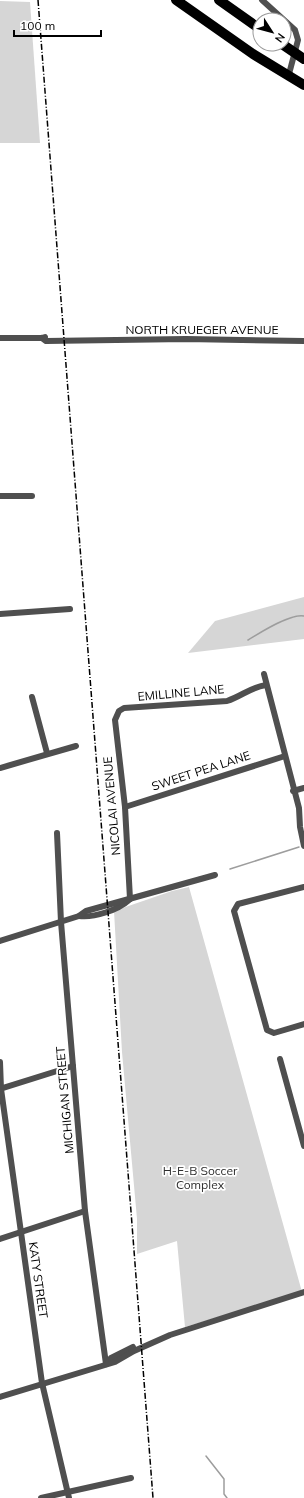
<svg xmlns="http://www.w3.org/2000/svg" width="304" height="1498" font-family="Mulish,sans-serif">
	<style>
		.green { fill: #d6d6d6 }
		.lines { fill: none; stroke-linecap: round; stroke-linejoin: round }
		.stream { stroke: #9d9d9d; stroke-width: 1.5 }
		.street { stroke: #4f4f4f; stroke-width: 6 }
		.primary { stroke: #000; stroke-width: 10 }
		.rail { stroke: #000; stroke-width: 1.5; stroke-dasharray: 6 2 1 2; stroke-linecap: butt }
		.labels { text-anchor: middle; stroke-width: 3.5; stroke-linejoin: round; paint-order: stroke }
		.street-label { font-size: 12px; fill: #000; stroke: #fff }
		.park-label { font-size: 12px; fill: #2d2d2d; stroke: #fff }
	</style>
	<rect width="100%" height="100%" fill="#fff"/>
	<g class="green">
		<path d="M 0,1 L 30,2 L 40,143 L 0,143 Z"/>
		<path d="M 304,597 L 304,639 L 188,653 L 215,621 Z"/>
		<path d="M 189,887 L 302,1292 L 185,1327 L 177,1241 L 137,1254 L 137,1219 L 122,1052 L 114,911 L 172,891 Z"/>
	</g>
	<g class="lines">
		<g class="stream">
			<path d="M 248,640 C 261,632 291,613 304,616"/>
			<path d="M 230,869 L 299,847"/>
			<path d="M 206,1456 L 224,1479 L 224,1494 L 227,1498"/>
		</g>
		<g class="street">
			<path d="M 262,0 L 295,30 L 298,40 L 289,74"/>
			<path d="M 0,338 L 42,338 L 45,337"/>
			<path d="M 42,338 L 46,341 L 186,339 L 304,341"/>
			<path d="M 0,496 L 32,496"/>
			<path d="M 0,614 L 70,609"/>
			<path d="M 264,674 L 299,808 L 300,827 L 304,846"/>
			<path d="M 32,697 L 47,753"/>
			<path d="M 0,768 L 76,746"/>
			<path d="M 293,791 L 304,788"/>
			<path d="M 125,807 L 285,756"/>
			<path d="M 57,833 L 61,922 L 85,1211 L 106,1364"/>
			<path d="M 304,887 L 238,904 L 234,911 L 267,1030 L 274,1033 L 304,1024"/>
			<path d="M 130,899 L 125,807 L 115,720 L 119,711 L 124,708 L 227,701 C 242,696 251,687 266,685"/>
			<path d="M 79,916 C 94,918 118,910 129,900"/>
			<path d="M 0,941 L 79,916 L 86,911 L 215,875"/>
			<path d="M 280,1059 L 304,1146"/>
			<path d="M 0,1062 L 1,1089 L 42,1383 L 69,1498"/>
			<path d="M 0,1089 L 73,1066"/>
			<path d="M 0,1239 L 85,1211"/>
			<path d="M 106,1364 L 111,1358 L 133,1347"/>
			<path d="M 0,1397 L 115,1362 L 134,1351 L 170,1335 L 304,1292"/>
			<path d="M 41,1498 L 131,1478"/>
		</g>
		<g class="primary">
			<path d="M 176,0 L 253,54 L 304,85"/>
			<path d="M 219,0 L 260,29"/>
			<path d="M 282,44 L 304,59"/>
		</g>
		<path class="rail" d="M 38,0 L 153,1498"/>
	</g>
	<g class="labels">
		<g class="street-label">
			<text x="202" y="334">NORTH KRUEGER AVENUE</text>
			<text transform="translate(181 693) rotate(-5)" y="4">EMILLINE LANE</text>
			<text transform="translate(201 771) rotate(-18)" y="4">SWEET PEA LANE</text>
			<text transform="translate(112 806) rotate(-95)" y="4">NICOLAI AVENUE</text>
			<text transform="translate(65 1100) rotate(-95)" y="4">MICHIGAN STREET</text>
			<text transform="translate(38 1280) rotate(82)" y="4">KATY STREET</text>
		</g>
		<g class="park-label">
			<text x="200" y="1175">H-E-B Soccer<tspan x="200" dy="14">Complex</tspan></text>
		</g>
	</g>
	<g transform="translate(272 32) rotate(126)"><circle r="19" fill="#ffffff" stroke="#999999"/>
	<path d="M0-3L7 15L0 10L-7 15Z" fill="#000000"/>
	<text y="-6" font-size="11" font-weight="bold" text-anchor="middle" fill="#000000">N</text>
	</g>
	<path d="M14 30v6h87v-6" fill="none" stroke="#000000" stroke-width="2"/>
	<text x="20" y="30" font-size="12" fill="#000000" stroke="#ffffff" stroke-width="3" paint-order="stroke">100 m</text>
</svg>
